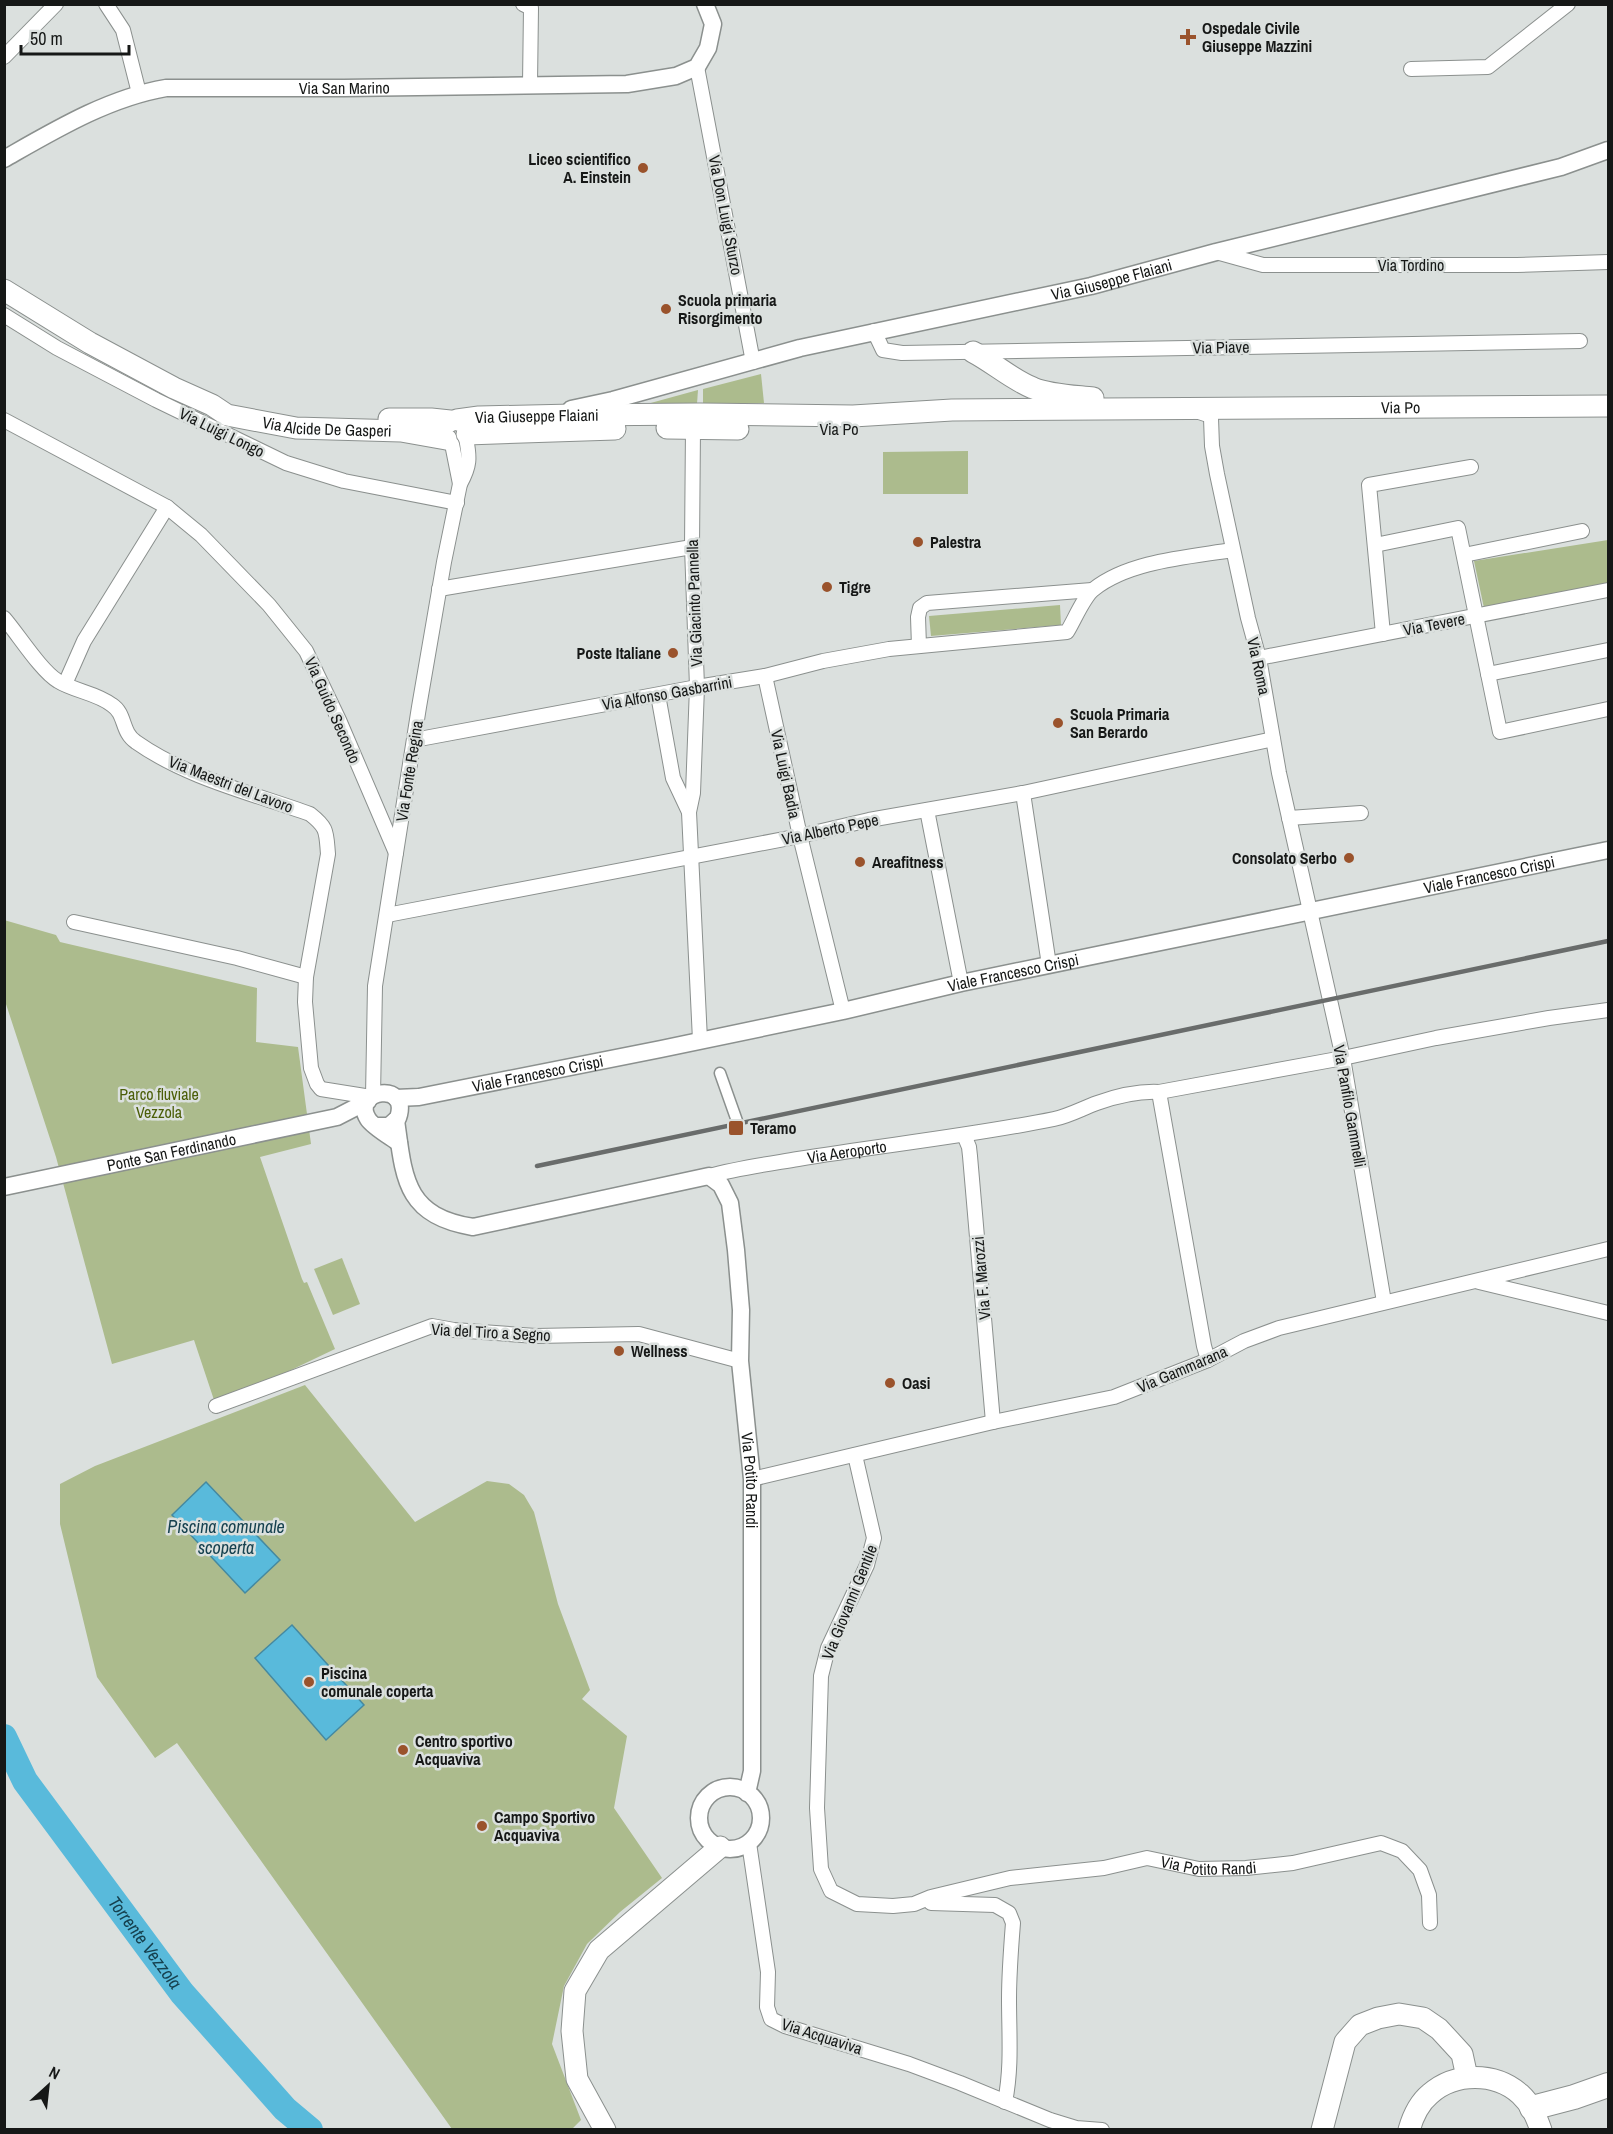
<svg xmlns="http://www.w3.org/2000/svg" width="1613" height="2134" font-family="'Archivo Narrow',sans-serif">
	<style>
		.green { fill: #acbb8d }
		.water { fill: #59badb; stroke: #4589a0; stroke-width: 1.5 }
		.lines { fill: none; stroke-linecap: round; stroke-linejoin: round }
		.river { stroke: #59badb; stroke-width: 26 }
		.pedestrian-casing { stroke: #8b908e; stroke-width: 13 }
		.minor-casing { stroke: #8b908e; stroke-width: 16 }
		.tertiary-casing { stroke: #8b908e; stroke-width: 19 }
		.primary-casing { stroke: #8b908e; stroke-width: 23 }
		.trunk-casing { stroke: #8b908e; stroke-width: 23 }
		.motorway-casing { stroke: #8b908e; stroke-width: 26 }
		.pedestrian { stroke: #fff; stroke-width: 10 }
		.minor { stroke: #fff; stroke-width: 14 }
		.tertiary { stroke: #fff; stroke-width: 16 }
		.primary { stroke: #fff; stroke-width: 21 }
		.trunk { stroke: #fff; stroke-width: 21 }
		.motorway { stroke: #fff; stroke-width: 24 }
		.rail { stroke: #696c6b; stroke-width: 4.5 }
		.poi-dot { fill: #9a532c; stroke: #dbe0de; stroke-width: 2 }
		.labels { text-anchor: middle; stroke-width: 5; stroke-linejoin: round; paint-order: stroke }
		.poi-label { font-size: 16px; font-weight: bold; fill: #161817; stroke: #dbe0de; text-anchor: start }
		.street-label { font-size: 16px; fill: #161817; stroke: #dbe0de }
		.park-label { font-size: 16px; fill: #4b5e08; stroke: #dbe0de }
		.water-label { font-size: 18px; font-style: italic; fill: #16414f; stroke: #dbe0de }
	</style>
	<rect width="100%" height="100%" fill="#dbe0de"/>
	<g class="green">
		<path d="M 761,374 L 764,403 L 703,404 L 703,389 Z"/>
		<path d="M 698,390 L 697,404 L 647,404 Z"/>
		<path d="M 968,451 L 968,494 L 883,494 L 883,452 Z"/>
		<path d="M 1608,540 L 1608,584 L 1484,608 L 1474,561 Z"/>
		<path d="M 1060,605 L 1061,625 L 931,636 L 929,616 Z"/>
		<path d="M 4,920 L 56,935 L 60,942 L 257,988 L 256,1042 L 298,1047 L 311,1144 L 260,1157 L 302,1279 L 304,1283 L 307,1282 L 335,1349 L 216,1406 L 194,1340 L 112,1364 L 56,1157 L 5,1001 Z"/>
		<path d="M 342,1258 L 360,1304 L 333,1315 L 314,1269 Z"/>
		<path d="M 305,1385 L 415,1522 L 487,1481 L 509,1484 L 524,1495 L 534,1512 L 558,1604 L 590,1690 L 582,1699 L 627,1736 L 614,1808 L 662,1878 L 620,1912 L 587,1944 L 564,1986 L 552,2044 L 581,2120 L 572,2129 L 452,2129 L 177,1743 L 155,1758 L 97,1677 L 60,1524 L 60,1484 L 95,1466 Z"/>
	</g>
	<g class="water">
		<path d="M 206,1482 L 280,1560 L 245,1593 L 172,1515 Z"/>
		<path d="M 292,1625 L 364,1705 L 326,1740 L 255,1658 Z"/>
	</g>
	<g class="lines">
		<path class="river" id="s1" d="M 4,1737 L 25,1781 L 182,1993 L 285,2109 L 310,2130"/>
		<defs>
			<path id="pedestrian" d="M 720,1073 L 737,1121"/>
			<g id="minor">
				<path d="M 106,4 L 123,30 L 139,93"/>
				<path d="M 523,4 L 531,8 L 530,84"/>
				<path d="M 4,57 L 56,4"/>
				<path d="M 697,67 L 753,362"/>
				<path d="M 1411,69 L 1488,67 L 1568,4"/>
				<path d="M 1216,252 L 1263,265 L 1517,265 L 1608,262"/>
				<path d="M 4,315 L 57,348 L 156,400 L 286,463 L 344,481 L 457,503"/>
				<path d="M 874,331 L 883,350 L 902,353 L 1580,341"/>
				<path d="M 1196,411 L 1208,415 L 1211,418 L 1212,446 L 1217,474 L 1248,618 L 1259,658 L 1279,773 L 1343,1058 L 1384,1302"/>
				<path d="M 4,420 L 167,507 L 201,535 L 269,605 L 306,651 L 339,720 L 396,853"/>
				<path d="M 693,428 L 692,547 L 697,687 L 693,793 L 689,812 L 700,1040"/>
				<path d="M 452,444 L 460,484"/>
				<path d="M 1375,545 L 1458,528 L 1500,732 L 1608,709"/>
				<path d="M 1464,555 L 1582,531"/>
				<path d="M 439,589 L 692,547"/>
				<path d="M 4,618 C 18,634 41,671 58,681 C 74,691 97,693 112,705 C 126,714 121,732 136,742 C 187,778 252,793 310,814 C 328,828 326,832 328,854 L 306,977 L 305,1002 L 311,1068 L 317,1084 L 321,1089 L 371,1097"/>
				<path d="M 1383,634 L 1369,485 L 1471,467"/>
				<path d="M 919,646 L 918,617 L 920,608 L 927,603 L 1092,590"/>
				<path d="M 1259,658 L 1608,590"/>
				<path d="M 1488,674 L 1608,650"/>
				<path d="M 765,676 L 800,836 L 843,1011"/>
				<path d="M 65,684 L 84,641 L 167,507"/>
				<path d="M 658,695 L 673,778 L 689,812"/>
				<path d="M 414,740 L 697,687 L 765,676 L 823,661 L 889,649 L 1067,632 C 1074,621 1084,596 1094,589 C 1129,561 1189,557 1232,550"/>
				<path d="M 1023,793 L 1049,965"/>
				<path d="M 927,810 L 961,983"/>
				<path d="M 1289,818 L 1361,813"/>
				<path d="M 387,915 L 800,836 L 869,820 L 1023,793 L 1273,739"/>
				<path d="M 74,922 L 237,958 L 306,977"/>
				<path d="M 1159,1092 L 1204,1346 L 1208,1360"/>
				<path d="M 373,1096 L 375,986 L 419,707 L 444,562 L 460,484 C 470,466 470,458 466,438"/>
				<path d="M 964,1135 L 969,1147 L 970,1156 L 993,1422"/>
				<path id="s2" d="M 709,1176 C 738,1168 768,1164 798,1159 C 884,1145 970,1136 1054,1119 C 1069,1116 1083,1108 1097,1103 C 1117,1096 1139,1091 1159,1092 L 1343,1058 L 1436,1038 L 1549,1018 L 1608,1010"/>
				<path d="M 1479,1282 L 1608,1313"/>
				<path d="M 216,1406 L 432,1326 L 454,1330 L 536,1336 L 639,1334 L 740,1361"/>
				<path id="s3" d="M 855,1455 L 874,1538 L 867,1565 L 828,1648 L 821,1676 L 817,1808 L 821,1869 L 831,1891 L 857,1904 L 893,1906 L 914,1904 L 931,1897 L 1010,1878 L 1104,1868 L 1147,1858 L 1199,1869 L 1246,1868 L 1293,1863 L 1381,1843 L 1402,1851 L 1420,1870 L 1429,1895 L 1430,1923"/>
				<path d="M 752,1479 L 993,1422 L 1114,1397 L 1208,1360 L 1244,1341 L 1279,1328 L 1608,1249"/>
				<path d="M 749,1843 L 768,1972 L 767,2007 L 771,2019 L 785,2026 L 909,2064 L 960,2083 L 1050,2120 L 1076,2128 L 1102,2130"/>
				<path d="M 931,1903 L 995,1905 L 1009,1913 L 1013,1923 C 1011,1948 1009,1974 1009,1999 C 1009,2034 1012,2067 1005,2102"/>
			</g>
			<g id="tertiary">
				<path id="s4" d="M 4,159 C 55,130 108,98 166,88 L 344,88 L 627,84 L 676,76 L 697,67 L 708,48 L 713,24 L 705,4"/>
				<path id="s5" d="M 571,409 L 613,400 L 800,348 L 1091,286 L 1216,252 L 1561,167 L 1608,150"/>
				<path id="s6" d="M 396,1098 L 419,1097 L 661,1049 L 843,1011 L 961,983 L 1608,850"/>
				<path id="s7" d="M 396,1120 C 404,1179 405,1216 473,1227 L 709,1176 L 721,1185 L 730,1203 L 736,1250 L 741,1310 L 740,1361 L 752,1479 L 752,1771 L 747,1793"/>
				<path d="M 376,1126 L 389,1126 L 398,1118 C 411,1080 350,1090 368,1119 C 373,1127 391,1137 399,1143"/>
				<path id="s8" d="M 4,1187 L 337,1117 L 368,1101"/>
				<circle cx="730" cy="1818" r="31"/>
			</g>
			<g id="primary">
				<path id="s9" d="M 4,290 L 90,343 L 174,388 L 212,405 L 227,415 L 296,428 L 401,431 L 446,439"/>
				<path d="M 973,352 C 994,363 1011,379 1033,388 C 1049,395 1076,396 1093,398"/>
				<path d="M 389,419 L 431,419 L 450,421"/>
				<path id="s10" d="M 457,420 L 479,417 L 573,415 L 700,414 L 853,416 L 952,410 L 1608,406"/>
				<path d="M 667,428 L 738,429"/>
				<path d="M 467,434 L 615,429"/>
			</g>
			<g id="trunk">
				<path d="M 605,2130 L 577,2079 L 572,2031 L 575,1991 L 599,1950 L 720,1847"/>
				<path d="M 1322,2130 L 1345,2042 L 1360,2025 L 1378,2018 L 1399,2014 L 1423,2018 L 1439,2029 L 1462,2054 L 1467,2077"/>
				<path d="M 1409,2130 C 1413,2116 1419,2103 1430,2094 C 1455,2072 1495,2072 1520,2094 C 1531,2104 1536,2116 1541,2130"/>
			</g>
			<path id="motorway" d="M 1532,2108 L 1574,2097 L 1608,2085"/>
		</defs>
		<use href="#pedestrian" class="pedestrian-casing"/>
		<use href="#minor" class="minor-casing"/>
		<use href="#tertiary" class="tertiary-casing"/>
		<use href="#primary" class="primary-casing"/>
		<use href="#trunk" class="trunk-casing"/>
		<use href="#motorway" class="motorway-casing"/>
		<use href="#pedestrian" class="pedestrian"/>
		<use href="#minor" class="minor"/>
		<use href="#tertiary" class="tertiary"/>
		<use href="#primary" class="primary"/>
		<use href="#trunk" class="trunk"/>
		<use href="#motorway" class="motorway"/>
		<path class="rail" d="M 537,1166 L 1608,941"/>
	</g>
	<g class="poi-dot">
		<path d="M1185 28h6v6h6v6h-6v6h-6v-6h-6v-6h6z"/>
		<circle cx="643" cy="168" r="6"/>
		<circle cx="666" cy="309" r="6"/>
		<circle cx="918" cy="542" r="6"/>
		<circle cx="827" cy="587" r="6"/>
		<circle cx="673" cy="653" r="6"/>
		<circle cx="1058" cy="723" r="6"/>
		<circle cx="1349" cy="858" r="6"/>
		<circle cx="860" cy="862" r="6"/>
		<rect x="728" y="1120" width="16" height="16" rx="3"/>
		<circle cx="619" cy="1351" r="6"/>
		<circle cx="890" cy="1383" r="6"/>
		<circle cx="309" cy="1682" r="6"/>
		<circle cx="403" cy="1750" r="6"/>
		<circle cx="482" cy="1826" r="6"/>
	</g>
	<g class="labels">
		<g class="poi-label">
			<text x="1202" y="34">Ospedale Civile<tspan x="1202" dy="18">Giuseppe Mazzini</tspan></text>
			<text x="631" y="165" text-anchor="end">Liceo scientifico<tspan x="631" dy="18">A. Einstein</tspan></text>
			<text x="678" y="306">Scuola primaria<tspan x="678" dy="18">Risorgimento</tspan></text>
			<text x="930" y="548">Palestra</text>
			<text x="839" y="593">Tigre</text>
			<text x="661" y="659" text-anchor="end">Poste Italiane</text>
			<text x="1070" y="720">Scuola Primaria<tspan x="1070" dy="18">San Berardo</tspan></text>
			<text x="1337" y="864" text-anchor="end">Consolato Serbo</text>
			<text x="872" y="868">Areafitness</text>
			<text x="750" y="1134">Teramo</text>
			<text x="631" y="1357">Wellness</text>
			<text x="902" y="1389">Oasi</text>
			<text x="321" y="1679">Piscina<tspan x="321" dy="18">comunale coperta</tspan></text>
			<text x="415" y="1747">Centro sportivo<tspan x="415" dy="18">Acquaviva</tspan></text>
			<text x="494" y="1823">Campo Sportivo<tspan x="494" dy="18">Acquaviva</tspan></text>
		</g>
		<g class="street-label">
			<text dy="6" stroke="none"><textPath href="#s4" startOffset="356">Via San Marino</textPath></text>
			<text transform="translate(726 215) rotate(79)" y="6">Via Don Luigi Sturzo</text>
			<text x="1411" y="271">Via Tordino</text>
			<text dy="6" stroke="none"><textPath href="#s5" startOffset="556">Via Giuseppe Flaiani</textPath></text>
			<text transform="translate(1221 347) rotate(-1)" y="6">Via Piave</text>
			<text dy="6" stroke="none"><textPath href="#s10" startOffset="944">Via Po</textPath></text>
			<text dy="6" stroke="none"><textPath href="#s10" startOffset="80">Via Giuseppe Flaiani</textPath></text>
			<text dy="6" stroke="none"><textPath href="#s9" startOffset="357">Via Alcide De Gasperi</textPath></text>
			<text x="839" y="435">Via Po</text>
			<text transform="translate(222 432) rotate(26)" y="6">Via Luigi Longo</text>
			<text transform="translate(694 603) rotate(-92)" y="6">Via Giacinto Pannella</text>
			<text transform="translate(1434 624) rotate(-11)" y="6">Via Tevere</text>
			<text transform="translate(1259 666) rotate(78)" y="6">Via Roma</text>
			<text transform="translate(667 693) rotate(-10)" y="6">Via Alfonso Gasbarrini</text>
			<text transform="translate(333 710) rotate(66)" y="6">Via Guido Secondo</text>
			<text transform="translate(409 771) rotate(-81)" y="6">Via Fonte Regina</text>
			<text transform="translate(786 774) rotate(78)" y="6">Via Luigi Badia</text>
			<text transform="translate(231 784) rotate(21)" y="6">Via Maestri del Lavoro</text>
			<text transform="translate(830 829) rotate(-12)" y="6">Via Alberto Pepe</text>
			<text dy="6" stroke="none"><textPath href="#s6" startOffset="1116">Viale Francesco Crispi</textPath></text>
			<text dy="6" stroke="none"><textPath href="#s6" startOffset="630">Viale Francesco Crispi</textPath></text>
			<text dy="6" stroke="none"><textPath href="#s6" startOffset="144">Viale Francesco Crispi</textPath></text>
			<text transform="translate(1350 1106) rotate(80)" y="6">Via Panfilo Gammelli</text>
			<text dy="6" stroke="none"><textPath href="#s8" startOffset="171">Ponte San Ferdinando</textPath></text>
			<text dy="6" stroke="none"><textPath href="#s2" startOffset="140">Via Aeroporto</textPath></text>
			<text transform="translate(981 1278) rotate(-95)" y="6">Via F. Marozzi</text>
			<text transform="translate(491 1332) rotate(3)" y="6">Via del Tiro a Segno</text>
			<text transform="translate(1182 1369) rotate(-23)" y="6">Via Gammarana</text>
			<text dy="6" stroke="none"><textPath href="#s7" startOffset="702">Via Potito Randi</textPath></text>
			<text transform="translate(849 1602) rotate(-68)" y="6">Via Giovanni Gentile</text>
			<text dy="6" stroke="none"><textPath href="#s3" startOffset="838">Via Potito Randi</textPath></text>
			<text transform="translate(822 2036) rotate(18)" y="6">Via Acquaviva</text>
		</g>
		<g class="park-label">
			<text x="159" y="1100">Parco fluviale<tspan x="159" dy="18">Vezzola</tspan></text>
		</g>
		<g class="water-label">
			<text x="226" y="1533">Piscina comunale<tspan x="226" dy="21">scoperta</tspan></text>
			<text dy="6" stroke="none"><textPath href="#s1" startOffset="250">Torrente Vezzola</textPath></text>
		</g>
	</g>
	<rect width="1613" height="2134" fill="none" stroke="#161817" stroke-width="12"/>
	<g transform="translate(48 2086) rotate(27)" stroke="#dbe0de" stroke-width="4.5" paint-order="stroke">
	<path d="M0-4.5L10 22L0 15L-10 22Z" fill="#161817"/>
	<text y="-9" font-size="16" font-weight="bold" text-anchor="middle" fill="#161817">N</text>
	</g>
	<path d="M21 45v9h108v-9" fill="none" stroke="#161817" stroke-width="3"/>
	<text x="30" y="45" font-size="18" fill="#161817" stroke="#dbe0de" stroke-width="4.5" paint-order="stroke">50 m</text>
</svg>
